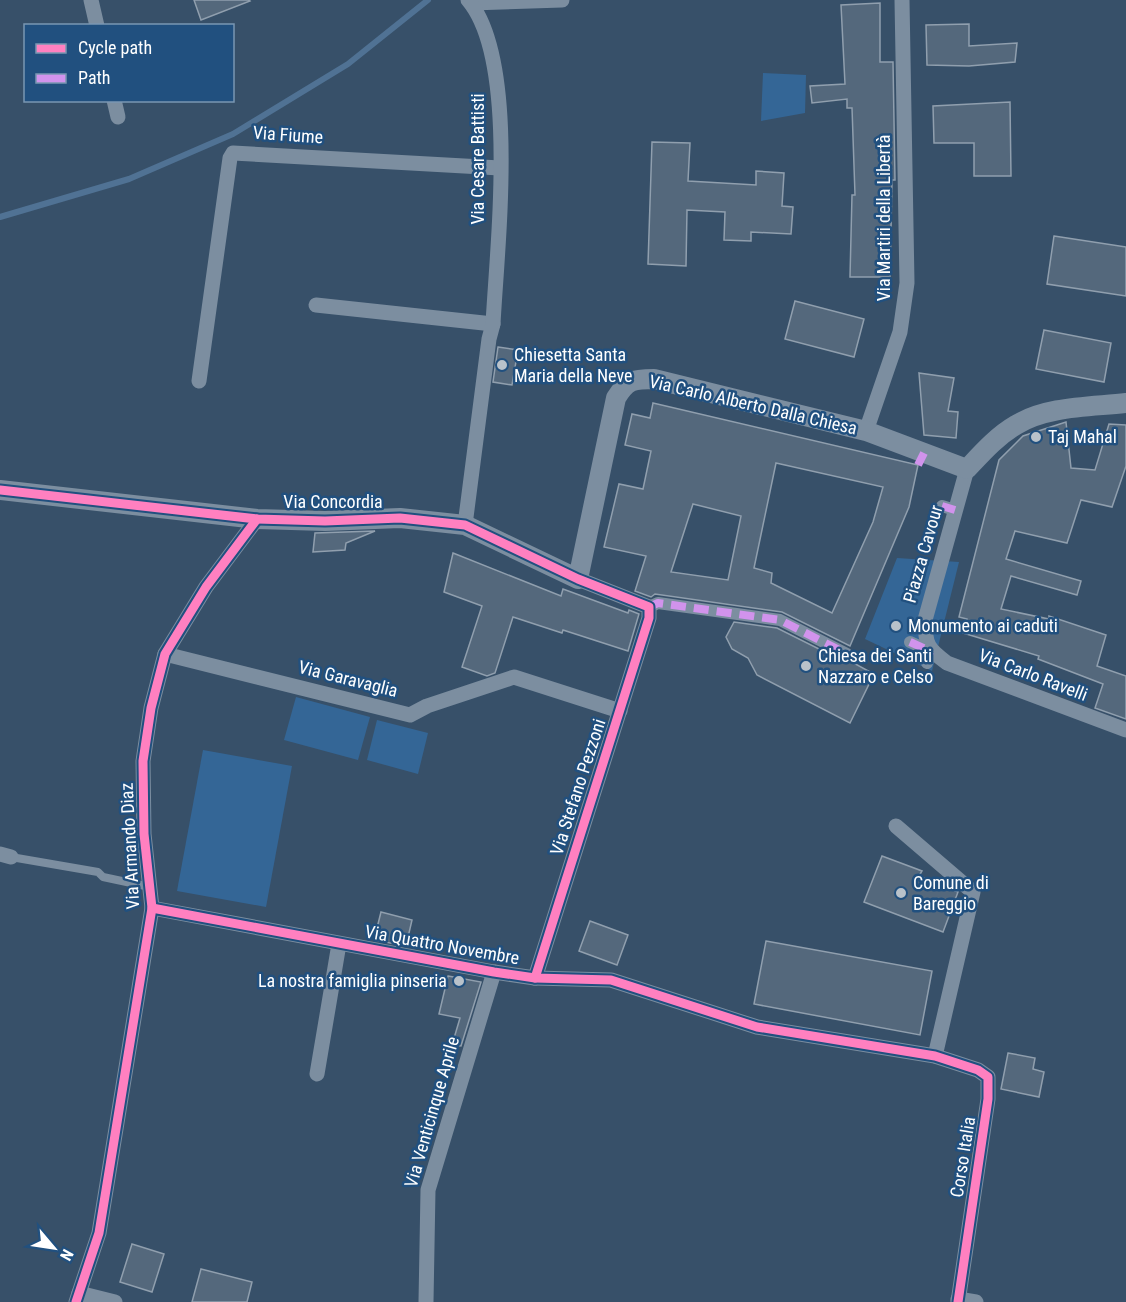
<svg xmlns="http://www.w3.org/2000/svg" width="1126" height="1302" font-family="'Roboto Condensed',sans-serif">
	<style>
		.green { fill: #346696 }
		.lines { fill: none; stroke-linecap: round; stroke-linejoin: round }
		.stream { stroke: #507294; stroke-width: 6 }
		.building { fill: #54687c; stroke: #909fae; stroke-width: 1.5; fill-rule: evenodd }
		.service { stroke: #7c8ea0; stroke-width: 8 }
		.pedestrian { stroke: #7c8ea0; stroke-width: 12 }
		.minor { stroke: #7c8ea0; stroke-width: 15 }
		.tertiary { stroke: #7c8ea0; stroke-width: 20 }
		.quiet { stroke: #d193ec; stroke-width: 8; stroke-dasharray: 15 8; stroke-linecap: butt }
		.cycleway-casing { stroke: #21507f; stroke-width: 13 }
		.cycleway { stroke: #ff80c0; stroke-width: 9 }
		.poi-dot { fill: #b9c2ca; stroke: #21507f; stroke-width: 2 }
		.labels { text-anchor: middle; stroke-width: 5; stroke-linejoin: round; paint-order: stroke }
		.street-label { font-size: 18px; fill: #fff; stroke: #21507f }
		.poi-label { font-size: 18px; fill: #fff; stroke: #21507f; text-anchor: start }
	</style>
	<rect width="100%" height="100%" fill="#375069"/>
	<g class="green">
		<path d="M 763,73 L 806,75 L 805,113 L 761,121 Z"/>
		<path d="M 897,558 L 959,562 L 932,671 L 865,639 Z"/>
		<path d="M 296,697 L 370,717 L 358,760 L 284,740 Z"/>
		<path d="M 377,720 L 428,733 L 418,774 L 367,760 Z"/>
		<path d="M 203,750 L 292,766 L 266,907 L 177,891 Z"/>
	</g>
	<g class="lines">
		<path class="stream" d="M 0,217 L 129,179 L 233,134 L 348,64 L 428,0"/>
	</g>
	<g class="building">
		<path d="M 194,0 L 249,0 L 250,1 L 201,20 Z"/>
		<path d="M 880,3 L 880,62 L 893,62 L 895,180 L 892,180 L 890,277 L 850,277 L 852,195 L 855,195 L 852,108 L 847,108 L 847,99 L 812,103 L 810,86 L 845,84 L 841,5 Z"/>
		<path d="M 969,24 L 969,46 L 1017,43 L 1015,62 L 969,66 L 927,65 L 926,25 Z"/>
		<path d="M 1010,102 L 1011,176 L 974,176 L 974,143 L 934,143 L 933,106 Z"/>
		<path d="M 652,142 L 690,143 L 688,181 L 756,185 L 756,171 L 784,173 L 782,206 L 793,207 L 791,234 L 751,232 L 751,241 L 724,240 L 725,212 L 687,210 L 686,266 L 648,264 Z"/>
		<path d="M 1054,236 L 1126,247 L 1126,296 L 1047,284 Z"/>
		<path d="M 795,301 L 864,319 L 854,357 L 785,339 Z"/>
		<path d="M 1044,330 L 1111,343 L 1104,382 L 1036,369 Z"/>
		<path d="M 498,347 L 518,350 L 512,385 L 493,382 Z"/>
		<path d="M 919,373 L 954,378 L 948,411 L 958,412 L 956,438 L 924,435 Z"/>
		<path d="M 653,403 L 918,465 L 909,507 L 850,646 L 782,612 L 655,594 L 651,597 L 635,591 L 646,556 L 604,547 L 619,484 L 643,489 L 651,451 L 625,445 L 632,414 L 650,418 ZM 776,463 L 883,487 L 873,522 L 832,613 L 771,583 L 772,573 L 754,568 ZM 693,504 L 741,516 L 728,580 L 671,572 Z"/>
		<path d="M 1066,422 L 1071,468 L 1095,470 L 1109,424 L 1126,425 L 1126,466 L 1112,507 L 1081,500 L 1067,543 L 1015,531 L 1006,559 L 1081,581 L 1077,595 L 1011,576 L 1001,609 L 1049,619 L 1049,616 L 1106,635 L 1097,666 L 1126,676 L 1126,719 L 1095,708 L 1103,684 L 1038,659 L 1039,656 L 963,633 L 967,619 L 959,617 L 999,460 L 1023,436 Z"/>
		<path d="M 375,531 L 346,543 L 345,550 L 313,552 L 315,533 Z"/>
		<path d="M 453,553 L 561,596 L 563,589 L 628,613 L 629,610 L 639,614 L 628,651 L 563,630 L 562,633 L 513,617 L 495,673 L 487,676 L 462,667 L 482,606 L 444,592 Z"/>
		<path d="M 734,622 L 777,628 L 843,661 L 850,661 L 874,674 L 850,723 L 757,675 L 748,658 L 732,649 L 726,637 Z"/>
		<path d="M 882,856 L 922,871 L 919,876 L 958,892 L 943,932 L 864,902 Z"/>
		<path d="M 381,912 L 412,920 L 406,946 L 374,940 Z"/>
		<path d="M 590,921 L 628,935 L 617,965 L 579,951 Z"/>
		<path d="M 766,941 L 932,971 L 920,1035 L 754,1004 Z"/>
		<path d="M 448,976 L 481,982 L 461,1046 L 452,1045 L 460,1018 L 439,1014 Z"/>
		<path d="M 1008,1053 L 1035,1058 L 1033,1069 L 1044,1072 L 1039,1097 L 1001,1089 Z"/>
		<path d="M 132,1244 L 164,1254 L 152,1292 L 120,1282 Z"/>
		<path d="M 201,1269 L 252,1282 L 247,1302 L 192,1302 Z"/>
	</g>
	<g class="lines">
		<path class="service" d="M 11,857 L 98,872 L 103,877 L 150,887"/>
		<g class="pedestrian">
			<path d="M 942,506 L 955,510"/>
			<path d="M 649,607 L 658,603 L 780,620 L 847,654"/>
			<path d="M 910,642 L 930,651 L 927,663"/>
		</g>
		<g class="minor">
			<path d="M 91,0 L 97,26"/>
			<path d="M 471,3 L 562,0"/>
			<path d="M 114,100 L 118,117"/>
			<path d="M 316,305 L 493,324"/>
			<path d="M 199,381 L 230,158 L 233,153 L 500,168"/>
			<path d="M 866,431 L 900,332 L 907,283 L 902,0"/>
			<path d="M 967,469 L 925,620 C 925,645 928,649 947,663 L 1126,730"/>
			<path d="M 465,525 L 489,339 L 493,324 C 497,246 519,60 468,0"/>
			<path d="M 165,654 L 410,715 L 427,706 L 514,677 L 620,711"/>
			<path d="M 896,826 L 973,892 L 935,1056"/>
			<path d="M 0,854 L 11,857"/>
			<path d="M 152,908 L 494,972 L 535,978 L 611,980 L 757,1027 L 935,1056 L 978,1070 L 988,1077 L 988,1099 L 958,1302"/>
			<path d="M 535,978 L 649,618 L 649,607 L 578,579"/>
			<path d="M 317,1074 L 339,944"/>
			<path d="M 79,1293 L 115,1302"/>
			<path d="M 958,1299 L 976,1302"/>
			<path d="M 76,1302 L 99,1233 L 152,908 L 144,834 L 143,761 L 151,708 L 165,654 L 206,587 L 257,519"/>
			<path d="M 426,1302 L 428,1190 L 494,972"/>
		</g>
		<path class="tertiary" d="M 0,490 L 257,519 L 325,521 L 400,518 L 465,525 L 578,579 L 616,398 C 627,380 633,379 654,379 L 866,431 L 967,469 C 982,453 997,436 1016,425 C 1046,406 1091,407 1126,403"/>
		<g class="quiet">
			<path d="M 918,465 L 924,453"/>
			<path d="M 942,506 L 955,510"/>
			<path d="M 649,607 L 658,603 L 780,620 L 847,654"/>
			<path d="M 910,642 L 930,651 L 927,663"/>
		</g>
		<defs>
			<g id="cycleway">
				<path d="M 0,490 L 257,519 L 325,521 L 400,518 L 465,525 L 578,579 L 649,607 L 649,618 L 535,978"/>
				<path d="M 152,908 L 494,972 L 535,978 L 611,980 L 757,1027 L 935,1056 L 978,1070 L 988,1077 L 988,1099 L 958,1302"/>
				<path d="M 76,1302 L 99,1233 L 152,908 L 144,834 L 143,761 L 151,708 L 165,654 L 206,587 L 257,519"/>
			</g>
		</defs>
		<use href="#cycleway" class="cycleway-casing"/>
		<use href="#cycleway" class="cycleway"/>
	</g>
	<g class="poi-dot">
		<circle cx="502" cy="365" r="6"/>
		<circle cx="1036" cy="437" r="6"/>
		<circle cx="896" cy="626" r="6"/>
		<circle cx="806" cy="666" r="6"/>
		<circle cx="901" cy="893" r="6"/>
		<circle cx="459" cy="981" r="6"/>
	</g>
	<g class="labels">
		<g class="street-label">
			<text transform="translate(288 135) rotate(4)" y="6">Via Fiume</text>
			<text transform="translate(478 159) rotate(-90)" y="6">Via Cesare Battisti</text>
			<text transform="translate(884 218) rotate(-90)" y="6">Via Martiri della Libertà</text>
			<text transform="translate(753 405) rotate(13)" y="6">Via Carlo Alberto Dalla Chiesa</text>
			<text x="333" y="508">Via Concordia</text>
			<text transform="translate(923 554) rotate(-74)" y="6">Piazza Cavour</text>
			<text transform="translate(1033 675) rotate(21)" y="6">Via Carlo Ravelli</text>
			<text transform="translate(348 679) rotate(14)" y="6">Via Garavaglia</text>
			<text transform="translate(578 787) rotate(-72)" y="6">Via Stefano Pezzoni</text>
			<text transform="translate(130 846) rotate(-93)" y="6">Via Armando Diaz</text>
			<text transform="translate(442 945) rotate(10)" y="6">Via Quattro Novembre</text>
			<text transform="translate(432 1112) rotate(-74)" y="6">Via Venticinque Aprile</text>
			<text transform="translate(963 1157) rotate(-81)" y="6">Corso Italia</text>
		</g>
		<g class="poi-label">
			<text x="514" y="361">Chiesetta Santa<tspan x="514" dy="21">Maria della Neve</tspan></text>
			<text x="1048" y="443">Taj Mahal</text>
			<text x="908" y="632">Monumento ai caduti</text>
			<text x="818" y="662">Chiesa dei Santi<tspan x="818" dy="21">Nazzaro e Celso</tspan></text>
			<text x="913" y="889">Comune di<tspan x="913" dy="21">Bareggio</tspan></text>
			<text x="447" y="987" text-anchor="end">La nostra famiglia pinseria</text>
		</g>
	</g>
	<rect x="24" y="24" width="210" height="78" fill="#21507f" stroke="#7a96b2" stroke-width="1.5"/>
	<rect x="36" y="44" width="30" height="9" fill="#ff80c0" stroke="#7a96b2" stroke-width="1.5"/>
	<text x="78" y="54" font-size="18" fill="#ffffff">Cycle path</text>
	<rect x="36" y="74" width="30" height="9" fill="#d193ec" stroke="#7a96b2" stroke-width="1.5"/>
	<text x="78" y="84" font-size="18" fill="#ffffff">Path</text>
	<g transform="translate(54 1248) rotate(119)" stroke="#21507f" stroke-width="4.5" paint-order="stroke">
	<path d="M0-4.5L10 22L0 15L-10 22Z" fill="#ffffff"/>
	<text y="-9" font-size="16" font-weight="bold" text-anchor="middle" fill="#ffffff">N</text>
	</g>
</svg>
